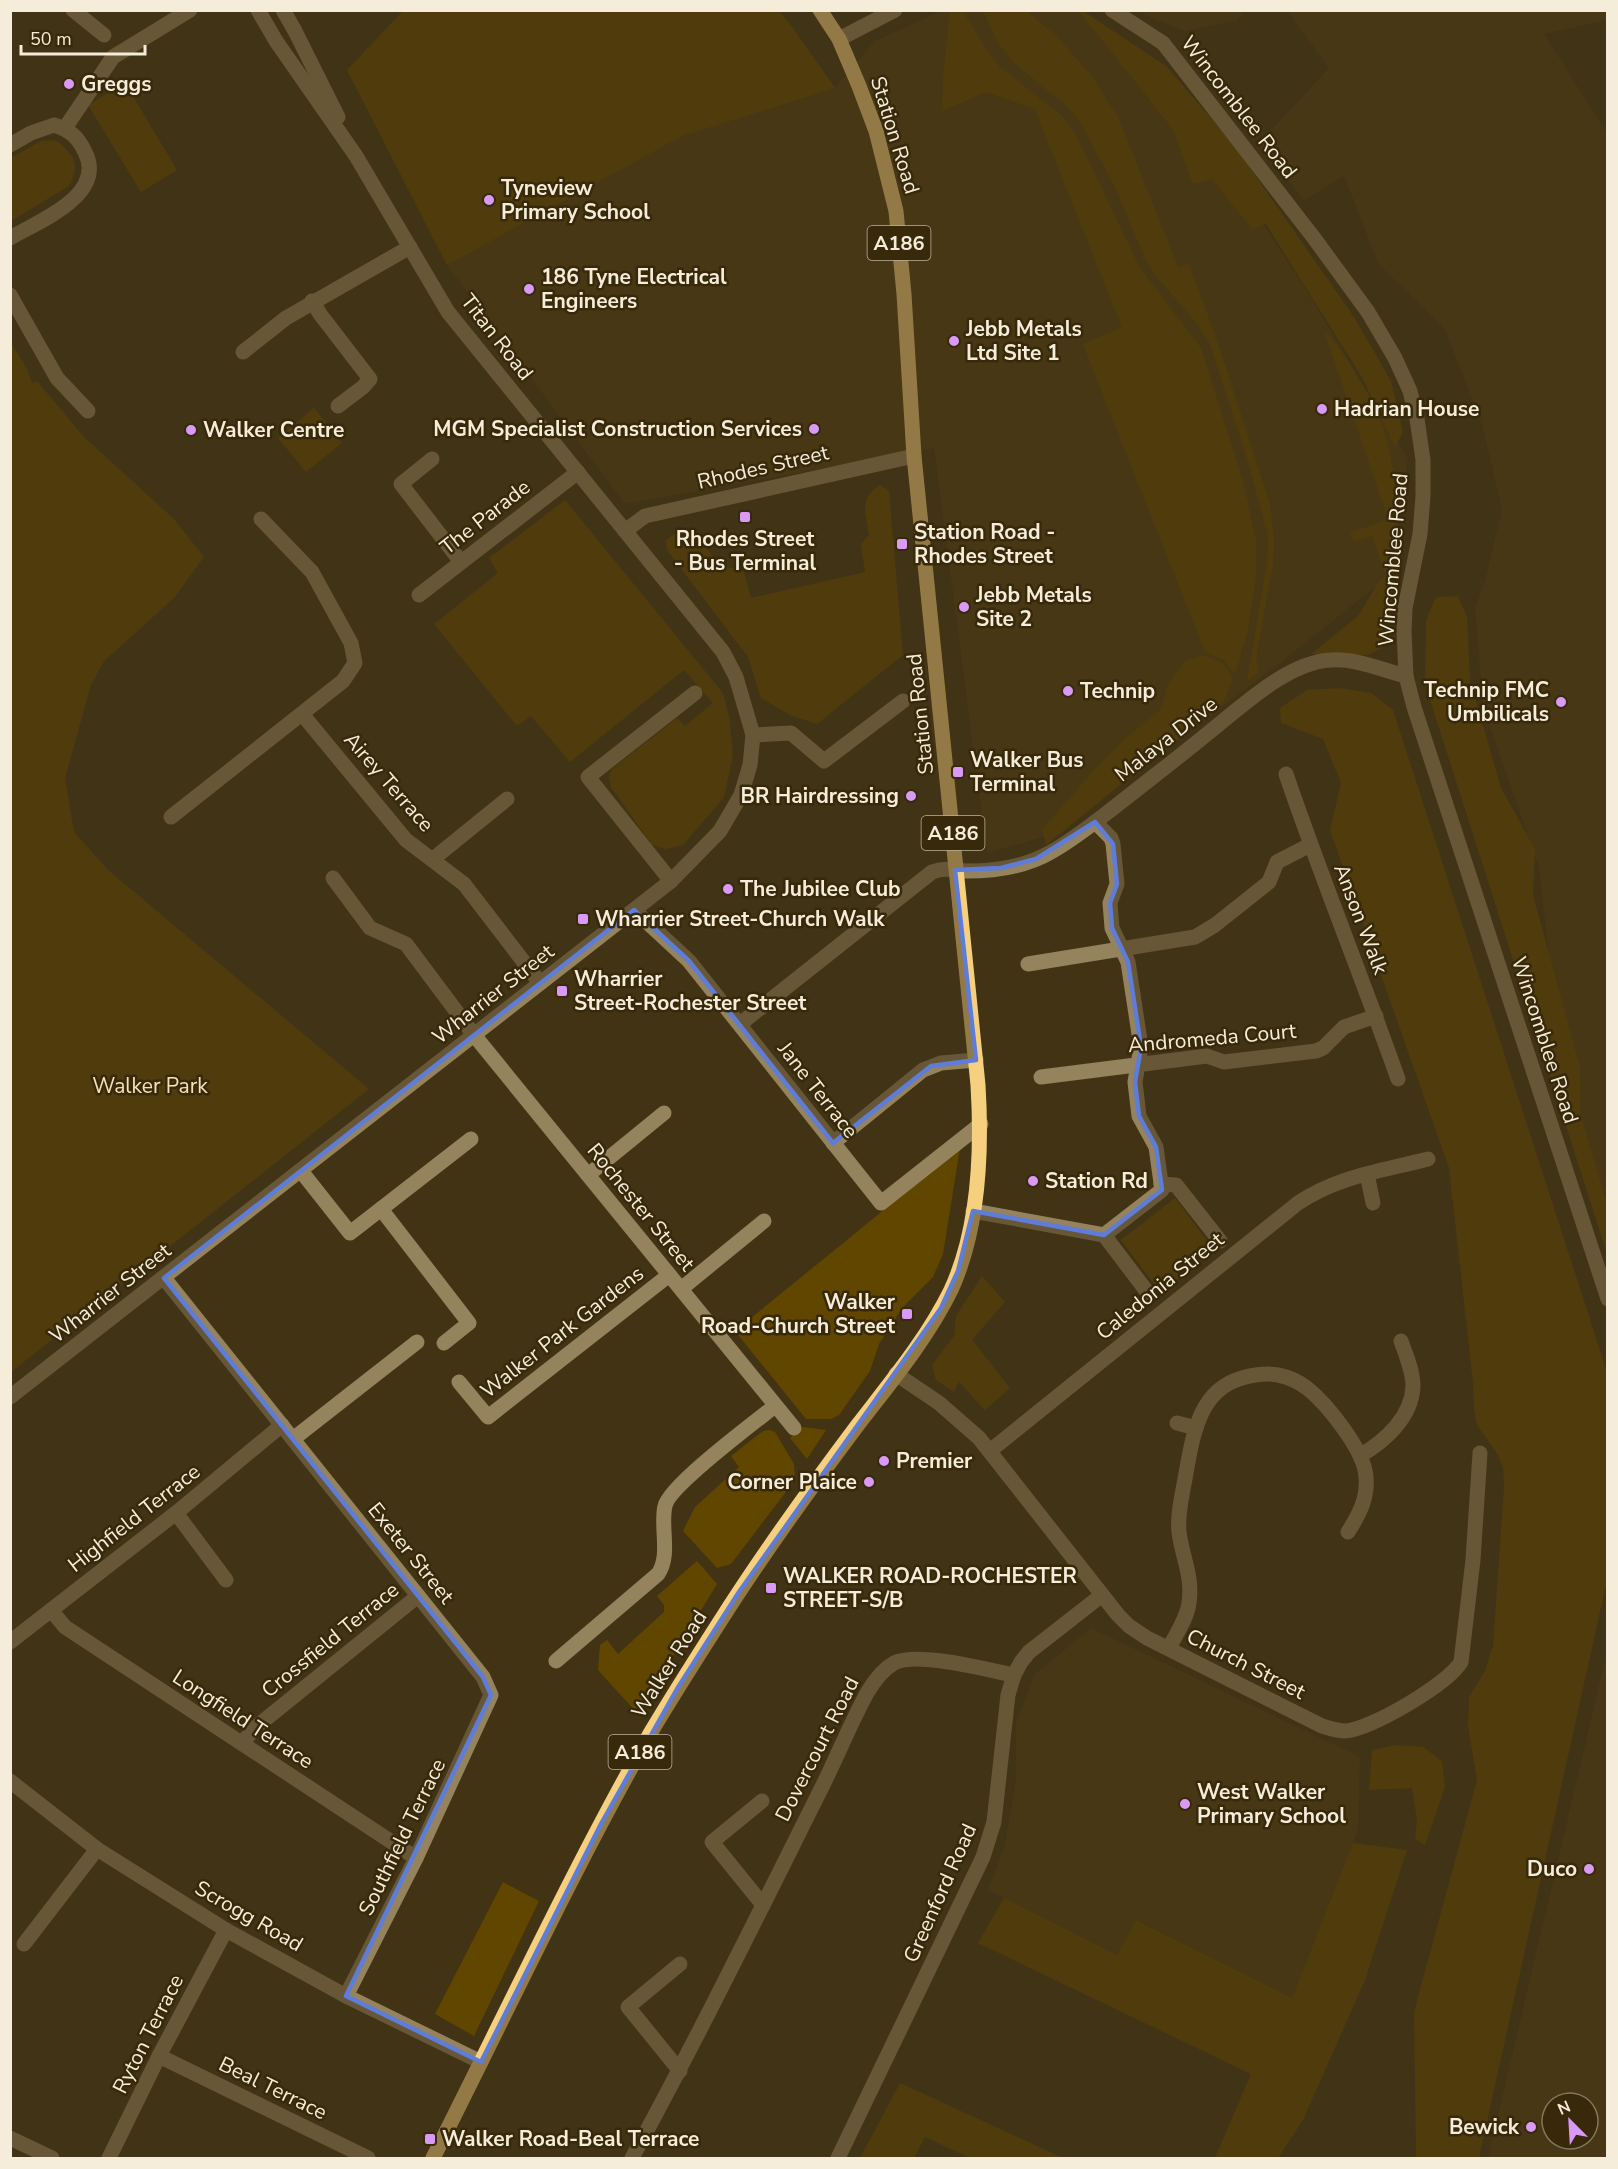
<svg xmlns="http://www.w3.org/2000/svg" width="1618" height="2169" font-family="'Nunito Sans',sans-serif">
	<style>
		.built { fill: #4e3c15; fill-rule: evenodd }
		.green { fill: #614600 }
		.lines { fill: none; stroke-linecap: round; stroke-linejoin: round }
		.minor { stroke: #95835d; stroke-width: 15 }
		.major { stroke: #f6cf7f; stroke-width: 15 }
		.marked { fill: none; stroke: #5e7dd9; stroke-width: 4.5; stroke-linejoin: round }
		.poi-dot { fill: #d99af7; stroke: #37290a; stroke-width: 2 }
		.labels { text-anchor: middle; stroke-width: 5; stroke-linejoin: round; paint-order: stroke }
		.shield { fill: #37290a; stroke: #bcb29c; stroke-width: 1.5 }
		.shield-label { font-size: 20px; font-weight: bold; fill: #f5ecda }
		.poi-label { font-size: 21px; font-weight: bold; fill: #f5ecda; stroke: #37290a; text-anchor: start }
		.street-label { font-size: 21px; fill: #f5ecda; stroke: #37290a }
		.park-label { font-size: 21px; fill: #f8e1b5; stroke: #37290a }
	</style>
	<rect width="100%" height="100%" fill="#423315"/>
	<g class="built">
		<path d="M 778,10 L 835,88 L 875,41 L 941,11 L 1082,11 L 1224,165 L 1302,283 L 1408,459 L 1392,574 L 1276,666 L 1055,834 L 987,853 L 934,448 L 625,504 L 447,265 L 347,70 L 403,11 Z"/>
		<path d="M 1138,11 L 1245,11 L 1237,20 L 1185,31 L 1145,15 Z"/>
		<path d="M 1287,11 L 1607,11 L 1607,20 L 1544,34 L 1607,133 L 1607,1221 L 1557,1030 L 1539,867 L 1483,707 L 1475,608 L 1485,582 L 1502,509 L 1482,425 L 1445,329 L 1379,265 L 1344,176 L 1304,200 L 1258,144 L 1329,68 Z"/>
		<path d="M 1091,1628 L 1360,1757 L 1358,1830 L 1292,1998 L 1137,1920 L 1117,1955 L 988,1890 L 1005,1845 L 1016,1779 L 1016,1723 L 1035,1674 Z"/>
		<path d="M 1607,1651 L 1607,2158 L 1488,2158 ZM 1552,2103 L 1588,2103 L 1588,2139 L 1552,2139 Z"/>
	</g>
	<g class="green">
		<path d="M 778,10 L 793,28 L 835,88 L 682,136 L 447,265 L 347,70 L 403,11 Z"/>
		<path d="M 950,11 L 963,11 L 985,47 L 1000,67 L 1062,116 L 1076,135 L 1139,266 L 1201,348 L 1243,481 L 1256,540 L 1256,578 L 1248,629 L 1235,675 L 1224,660 L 1205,652 L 1083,344 L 1122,327 L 1035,109 L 986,92 L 942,111 L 943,79 Z"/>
		<path d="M 983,11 L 1027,11 L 1058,38 L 1091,75 L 1119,119 L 1178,267 L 1189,264 L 1218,343 L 1270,504 L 1274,539 L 1273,564 L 1256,658 L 1259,672 L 1247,681 L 1267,563 L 1268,535 L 1245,452 L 1210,344 L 1198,325 L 1157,277 L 1146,260 L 1114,185 L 1082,125 L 1070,109 L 1014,63 L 998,43 Z"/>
		<path d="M 1079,11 L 1083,11 L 1166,66 L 1234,145 L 1354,317 L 1391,381 L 1403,432 L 1395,447 L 1363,379 L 1266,224 L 1252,229 L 1212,179 L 1193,184 L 1172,128 Z"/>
		<path d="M 125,83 L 177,170 L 141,192 L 88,105 Z"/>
		<path d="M 55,140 C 74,153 81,165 69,186 L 11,221 L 11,158 L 41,141 Z"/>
		<path d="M 1324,330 C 1337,343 1347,359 1356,375 C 1366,391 1378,410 1383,428 C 1398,474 1401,526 1385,572 L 1372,536 L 1354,542 L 1350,533 L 1388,519 Z"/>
		<path d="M 10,341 L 26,367 L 32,383 L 37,381 L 84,437 L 174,519 L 204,557 L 174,598 L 104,661 L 91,685 L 65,778 L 74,832 L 108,870 L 369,1089 L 11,1372 Z"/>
		<path d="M 314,408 L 342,443 L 306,472 L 278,438 Z"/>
		<path d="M 880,485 L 889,491 L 903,655 L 817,724 L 790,715 L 761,698 L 748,657 L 667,550 L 666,540 L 676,533 L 687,530 L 695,534 L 719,564 L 744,572 L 751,598 L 865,572 L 861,544 L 869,535 C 866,514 858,498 880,485 Z"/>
		<path d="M 565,500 L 723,693 L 730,721 L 733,755 L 724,797 L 683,845 L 666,849 L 652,845 L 611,787 L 609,777 L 612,769 L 677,718 L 685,726 L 713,703 L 684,670 L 570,762 L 531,716 L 517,726 L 434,624 L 498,573 L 489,558 Z"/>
		<path d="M 1392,574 L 1382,632 L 1382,648 L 1367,655 L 1311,654 L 1358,616 L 1380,580 Z"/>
		<path d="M 1458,596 L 1467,617 L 1470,681 L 1501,788 L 1535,849 L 1533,895 L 1580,1067 L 1580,1112 L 1607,1204 L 1607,1254 L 1425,684 L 1426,620 L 1436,597 Z"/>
		<path d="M 1203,655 L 1224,664 L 1233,678 L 1224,701 L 1046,845 L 1042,830 L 1093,771 L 1127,737 L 1161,709 L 1167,686 L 1184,662 Z"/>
		<path d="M 1339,688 L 1371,693 L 1393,710 L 1607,1372 L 1607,1580 L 1479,2158 L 1416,2158 L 1414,2012 L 1477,1780 L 1468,1726 L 1469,1697 L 1485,1671 L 1493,1646 L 1504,1488 L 1503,1467 L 1498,1455 L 1477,1425 L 1474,1410 L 1473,1383 L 1449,1168 L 1330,830 L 1341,783 L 1323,739 L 1281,723 L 1280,708 L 1307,690 Z"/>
		<path d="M 960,1148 L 943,1254 L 933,1277 L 902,1308 L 879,1344 L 870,1371 L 839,1415 L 831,1419 L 806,1419 L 735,1331 Z"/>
		<path d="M 1175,1198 L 1214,1250 L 1160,1292 L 1121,1240 Z"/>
		<path d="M 982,1276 L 1005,1302 L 972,1340 L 1010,1388 L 985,1410 L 959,1382 L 954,1392 L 936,1380 L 932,1365 L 954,1336 L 956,1316 Z"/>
		<path d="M 803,1427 L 826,1430 L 807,1459 L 790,1438 Z"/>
		<path d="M 769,1430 L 775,1432 L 794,1464 L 795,1480 L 731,1564 L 717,1568 L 683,1531 L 695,1507 L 739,1467 L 731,1456 L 763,1431 Z"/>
		<path d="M 697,1561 L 717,1584 L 638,1714 L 598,1670 L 600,1645 L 607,1640 L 618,1654 L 664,1612 L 664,1605 L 657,1596 Z"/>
		<path d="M 1396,1745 L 1423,1747 L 1442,1761 L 1445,1787 L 1425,1845 L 1415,1839 L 1417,1820 L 1412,1788 L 1369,1790 L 1372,1750 Z"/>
		<path d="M 1353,1843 L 1407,1850 L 1365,1980 L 1303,2120 L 1278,2158 L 1215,2158 L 1251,2074 L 978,1943 L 1004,1898 L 1117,1955 L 1136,1920 L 1292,1998 Z"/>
		<path d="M 503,1882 L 539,1901 L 474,2036 L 435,2014 Z"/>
		<path d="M 900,2083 L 1063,2158 L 970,2158 L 925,2137 L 914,2158 L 860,2158 Z"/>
	</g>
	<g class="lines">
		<g class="minor">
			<path d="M 73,10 L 104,35"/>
			<path d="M 283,10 L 295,31 L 338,117"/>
			<path d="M 1112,10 L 1163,43 L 1314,238 L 1368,312 L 1395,358 L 1410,391 L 1417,419 L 1423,460 L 1423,496 L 1420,534 L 1405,608 L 1404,631 L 1406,676 L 1414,707 L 1608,1299"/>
			<path d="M 839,39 L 895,10"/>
			<path d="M 65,128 L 113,57 L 190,10"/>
			<path d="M 10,145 L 31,133 L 54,125 C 70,130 78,137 85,152 C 107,195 39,221 10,238"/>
			<path d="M 10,295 L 57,378 L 88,411"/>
			<path d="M 312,301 L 320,314 L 370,379 L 363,387 L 338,406"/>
			<path d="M 243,352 L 286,318 L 410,247"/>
			<path d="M 432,459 L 401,484 L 461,562"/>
			<path d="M 625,531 L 645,516 L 914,456"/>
			<path d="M 419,595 L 578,472"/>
			<path d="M 302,714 L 406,840 L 464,884 L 540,983"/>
			<path d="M 753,735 L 791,733 L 824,761 L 903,701"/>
			<path d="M 1286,774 C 1321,877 1362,977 1398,1079"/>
			<path d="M 171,817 L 343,681 L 355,663 L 351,643 L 312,572 L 261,519"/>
			<path d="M 1095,822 L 1111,838 L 1113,844 L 1117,884 L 1110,903 L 1112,928 L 1128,962 L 1141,1047 L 1135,1082 L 1139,1116 L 1156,1147 L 1162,1190 L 1104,1235"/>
			<path d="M 433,859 L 507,799"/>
			<path d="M 333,878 L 370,928 L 406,944 L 474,1035 L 794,1428"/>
			<path d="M 671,881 L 588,777 L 695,693"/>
			<path d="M 634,910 L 689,961 L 881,1203 L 981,1124"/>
			<path d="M 1028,964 L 1195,937 L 1215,925 L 1269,882 L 1277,862 L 1310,845"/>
			<path d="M 740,1024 L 932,872 C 944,867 955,870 967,871 C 995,871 1027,866 1051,852 C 1076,838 1099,819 1121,802 C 1150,779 1179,757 1207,734 C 1240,708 1287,662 1331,660 C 1355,658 1382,670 1406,676"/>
			<path d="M 1041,1077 L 1207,1056 L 1224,1062 L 1316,1051 L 1323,1048 L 1344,1027 L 1376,1016"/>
			<path d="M 833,1143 L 923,1070 L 941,1063 L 976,1060"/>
			<path d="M 301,1171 L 350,1233 L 471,1139"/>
			<path d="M 1367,1174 L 1373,1203"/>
			<path d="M 588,1175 L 664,1113"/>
			<path d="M 1161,1184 L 1176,1185 L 1220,1241"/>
			<path d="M 381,1209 L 469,1323 L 444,1343"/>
			<path d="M 973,1211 L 1104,1235"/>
			<path d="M 1104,1235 L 1148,1293"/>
			<path d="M 164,1278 L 483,1677 L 491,1695 L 416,1858 L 346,1996"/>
			<path d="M 681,1289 L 764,1221"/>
			<path d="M 896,1374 L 939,1403 L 979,1438 L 1118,1615 L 1129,1626 L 1147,1638 L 1322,1726 C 1329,1728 1337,1731 1345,1731 C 1370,1730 1448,1684 1461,1662 L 1473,1560 L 1480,1453"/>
			<path d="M 459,1382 L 488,1417 L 669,1275"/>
			<path d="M 10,1397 L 671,881 L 720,831 L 741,795 L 750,765 L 753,735 L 736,677 L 723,652 L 448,312 L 356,156 L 276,41 L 258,10"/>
			<path d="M 1177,1423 L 1196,1428"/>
			<path d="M 293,1439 L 417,1342"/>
			<path d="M 991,1450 L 1298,1203 C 1338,1176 1382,1171 1428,1159"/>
			<path d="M 1361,1455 C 1385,1441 1412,1417 1413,1386 C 1413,1371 1406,1355 1401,1341"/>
			<path d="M 176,1513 L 226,1580"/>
			<path d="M 51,1610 L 65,1627 L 416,1858"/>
			<path d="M 10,1642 L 176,1513 L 282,1425"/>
			<path d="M 1169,1648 C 1176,1634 1187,1619 1189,1603 C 1193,1576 1182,1557 1179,1532 C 1177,1513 1183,1492 1186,1473 C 1193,1435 1199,1390 1242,1378 C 1253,1375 1267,1373 1278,1375 C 1288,1377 1299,1382 1307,1388 C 1327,1404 1365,1451 1366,1477 C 1368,1498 1359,1515 1348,1532"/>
			<path d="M 556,1661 L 658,1574 C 671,1555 660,1527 665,1506 C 669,1486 755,1422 775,1406"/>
			<path d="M 242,1743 L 256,1727 L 418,1596"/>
			<path d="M 10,1781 L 97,1849 L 226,1930 L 346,1996 L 481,2062"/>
			<path d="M 762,1801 L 712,1842 L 763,1905"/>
			<path d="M 24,1944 L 97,1849"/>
			<path d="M 159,2056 L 368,2158"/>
			<path d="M 680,2071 L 628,2007 L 680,1964"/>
			<path d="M 10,2138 L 52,2158"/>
			<path d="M 109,2158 L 159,2056 L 226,1930"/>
			<path d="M 632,2158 C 697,2039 757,1917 818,1795 C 835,1762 849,1726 867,1693 C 874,1681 882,1670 894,1663 C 918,1651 987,1670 1014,1675"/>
			<path d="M 838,2158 L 983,1857 L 994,1822 L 1008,1695 L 1014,1675 L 1021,1662 L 1029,1652 L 1102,1595"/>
		</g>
		<path class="major" d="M 433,2158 C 505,2016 572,1871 651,1732 C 673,1695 696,1659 719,1623 C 762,1555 809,1490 857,1426 C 890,1383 927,1339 951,1290 C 979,1229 982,1150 978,1085 L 914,456 L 904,294 L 896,211 L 876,131 L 859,86 L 839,39 L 820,10"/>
	</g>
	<path d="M0 0H1618V2169H0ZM 1095,822 L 1113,844 L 1117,884 L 1110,903 L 1112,928 L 1128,962 L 1141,1047 L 1135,1082 L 1139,1116 L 1156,1147 L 1162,1190 L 1104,1235 L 973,1211 L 958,1271 L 941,1308 L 739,1592 L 677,1689 L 601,1824 L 481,2062 L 346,1996 L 491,1695 L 483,1677 L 164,1278 L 634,910 L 689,961 L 833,1143 L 931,1066 L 976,1060 L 955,870 L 1001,868 L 1036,859 Z" fill="#423315" fill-opacity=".55" fill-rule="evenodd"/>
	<path class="marked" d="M 1095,822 L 1113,844 L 1117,884 L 1110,903 L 1112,928 L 1128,962 L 1141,1047 L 1135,1082 L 1139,1116 L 1156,1147 L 1162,1190 L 1104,1235 L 973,1211 L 958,1271 L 941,1308 L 739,1592 L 677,1689 L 601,1824 L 481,2062 L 346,1996 L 491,1695 L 483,1677 L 164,1278 L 634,910 L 689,961 L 833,1143 L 931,1066 L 976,1060 L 955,870 L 1001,868 L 1036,859 Z"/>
	<g class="poi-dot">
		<circle cx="69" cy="84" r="6"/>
		<circle cx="489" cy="200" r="6"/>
		<circle cx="529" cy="289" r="6"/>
		<circle cx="954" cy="341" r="6"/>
		<circle cx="1322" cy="409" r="6"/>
		<circle cx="814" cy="429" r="6"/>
		<circle cx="191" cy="430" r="6"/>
		<rect x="739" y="511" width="12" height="12" rx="3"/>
		<rect x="896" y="538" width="12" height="12" rx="3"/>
		<circle cx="964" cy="607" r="6"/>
		<circle cx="1068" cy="691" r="6"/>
		<circle cx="1561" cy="702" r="6"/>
		<rect x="952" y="766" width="12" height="12" rx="3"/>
		<circle cx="911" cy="796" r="6"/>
		<circle cx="728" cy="889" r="6"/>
		<rect x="577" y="913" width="12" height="12" rx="3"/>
		<rect x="556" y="985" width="12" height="12" rx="3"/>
		<circle cx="1033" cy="1181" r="6"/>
		<rect x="901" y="1308" width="12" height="12" rx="3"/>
		<circle cx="884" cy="1461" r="6"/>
		<circle cx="869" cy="1482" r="6"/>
		<rect x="765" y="1582" width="12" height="12" rx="3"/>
		<circle cx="1185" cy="1804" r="6"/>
		<circle cx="1589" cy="1869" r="6"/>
		<circle cx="1531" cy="2127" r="6"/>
		<rect x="424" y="2133" width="12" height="12" rx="3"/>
	</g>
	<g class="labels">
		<g class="shield">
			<rect x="867.5" y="226" width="63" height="34" rx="4.5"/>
			<rect x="921.5" y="816" width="63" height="34" rx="4.5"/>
			<rect x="608.5" y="1735" width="63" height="34" rx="4.5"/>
		</g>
		<g class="shield-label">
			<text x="899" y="250">A186</text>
			<text x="953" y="840">A186</text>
			<text x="640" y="1759">A186</text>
		</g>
		<g class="poi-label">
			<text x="81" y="91">Greggs</text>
			<text x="501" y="195">Tyneview<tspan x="501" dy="24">Primary School</tspan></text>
			<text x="541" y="284">186 Tyne Electrical<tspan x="541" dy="24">Engineers</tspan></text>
			<text x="966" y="336">Jebb Metals<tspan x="966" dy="24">Ltd Site 1</tspan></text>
			<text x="1334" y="416">Hadrian House</text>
			<text x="802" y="436" text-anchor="end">MGM Specialist Construction Services</text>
			<text x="203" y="437">Walker Centre</text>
			<text x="914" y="539">Station Road -<tspan x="914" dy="24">Rhodes Street</tspan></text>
			<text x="745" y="546" text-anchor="middle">Rhodes Street<tspan x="745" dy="24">- Bus Terminal</tspan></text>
			<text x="976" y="602">Jebb Metals<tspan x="976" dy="24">Site 2</tspan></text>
			<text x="1549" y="697" text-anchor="end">Technip FMC<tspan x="1549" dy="24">Umbilicals</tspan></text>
			<text x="1080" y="698">Technip</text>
			<text x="970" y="767">Walker Bus<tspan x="970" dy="24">Terminal</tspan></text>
			<text x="899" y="803" text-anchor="end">BR Hairdressing</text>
			<text x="740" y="896">The Jubilee Club</text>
			<text x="595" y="926">Wharrier Street-Church Walk</text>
			<text x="574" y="986">Wharrier<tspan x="574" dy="24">Street-Rochester Street</tspan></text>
			<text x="1045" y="1188">Station Rd</text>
			<text x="895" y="1309" text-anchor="end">Walker<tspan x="895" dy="24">Road-Church Street</tspan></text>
			<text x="896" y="1468">Premier</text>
			<text x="857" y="1489" text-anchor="end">Corner Plaice</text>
			<text x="783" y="1583">WALKER ROAD-ROCHESTER<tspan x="783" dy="24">STREET-S/B</tspan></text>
			<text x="1197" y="1799">West Walker<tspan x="1197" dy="24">Primary School</tspan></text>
			<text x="1577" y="1876" text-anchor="end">Duco</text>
			<text x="1519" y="2134" text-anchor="end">Bewick</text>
			<text x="442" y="2146">Walker Road-Beal Terrace</text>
		</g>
		<g class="street-label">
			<text transform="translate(1239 107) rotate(52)" y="7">Wincomblee Road</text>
			<text transform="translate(895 135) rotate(73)" y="7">Station Road</text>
			<text transform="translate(497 337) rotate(52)" y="7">Titan Road</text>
			<text transform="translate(763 467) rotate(-13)" y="7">Rhodes Street</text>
			<text transform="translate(485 517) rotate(-38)" y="7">The Parade</text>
			<text transform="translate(1393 560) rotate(-85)" y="7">Wincomblee Road</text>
			<text transform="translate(920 714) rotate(-96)" y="7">Station Road</text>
			<text transform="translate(1166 739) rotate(-38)" y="7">Malaya Drive</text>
			<text transform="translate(389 782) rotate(49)" y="7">Airey Terrace</text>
			<text transform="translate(1361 919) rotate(69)" y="7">Anson Walk</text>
			<text transform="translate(493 994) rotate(-38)" y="7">Wharrier Street</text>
			<text transform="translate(1212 1038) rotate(-5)" y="7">Andromeda Court</text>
			<text transform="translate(1545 1040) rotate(72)" y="7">Wincomblee Road</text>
			<text transform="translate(818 1090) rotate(52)" y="7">Jane Terrace</text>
			<text transform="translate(641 1207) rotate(51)" y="7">Rochester Street</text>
			<text transform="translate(1160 1286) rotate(-39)" y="7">Caledonia Street</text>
			<text transform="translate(110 1293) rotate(-38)" y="7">Wharrier Street</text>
			<text transform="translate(562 1332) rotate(-38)" y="7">Walker Park Gardens</text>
			<text transform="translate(134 1518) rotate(-38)" y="7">Highfield Terrace</text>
			<text transform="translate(411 1553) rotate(51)" y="7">Exeter Street</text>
			<text transform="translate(330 1640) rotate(-39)" y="7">Crossfield Terrace</text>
			<text transform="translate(669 1664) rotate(-58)" y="7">Walker Road</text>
			<text transform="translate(1246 1664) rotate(27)" y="7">Church Street</text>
			<text transform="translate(243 1719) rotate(33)" y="7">Longfield Terrace</text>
			<text transform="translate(817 1749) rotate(-63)" y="7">Dovercourt Road</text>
			<text transform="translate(402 1837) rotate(-64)" y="7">Southfield Terrace</text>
			<text transform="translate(940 1893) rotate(-66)" y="7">Greenford Road</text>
			<text transform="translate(249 1916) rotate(30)" y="7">Scrogg Road</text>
			<text transform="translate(148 2034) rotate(-63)" y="7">Ryton Terrace</text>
			<text transform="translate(273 2088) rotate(26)" y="7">Beal Terrace</text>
		</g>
		<g class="park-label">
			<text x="150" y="1093">Walker Park</text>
		</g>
	</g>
	<rect width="1618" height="2169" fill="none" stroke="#f5ecda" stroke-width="24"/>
	<g transform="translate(1570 2121) rotate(336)"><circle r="28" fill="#37290a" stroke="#83775d" stroke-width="1.5"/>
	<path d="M0-4.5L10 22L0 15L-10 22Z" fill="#d99af7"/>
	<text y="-9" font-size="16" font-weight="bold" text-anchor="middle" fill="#f5ecda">N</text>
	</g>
	<path d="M21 45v9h124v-9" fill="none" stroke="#f5ecda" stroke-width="3"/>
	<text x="30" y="45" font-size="18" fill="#f5ecda" stroke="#37290a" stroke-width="4.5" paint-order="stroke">50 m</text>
</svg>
